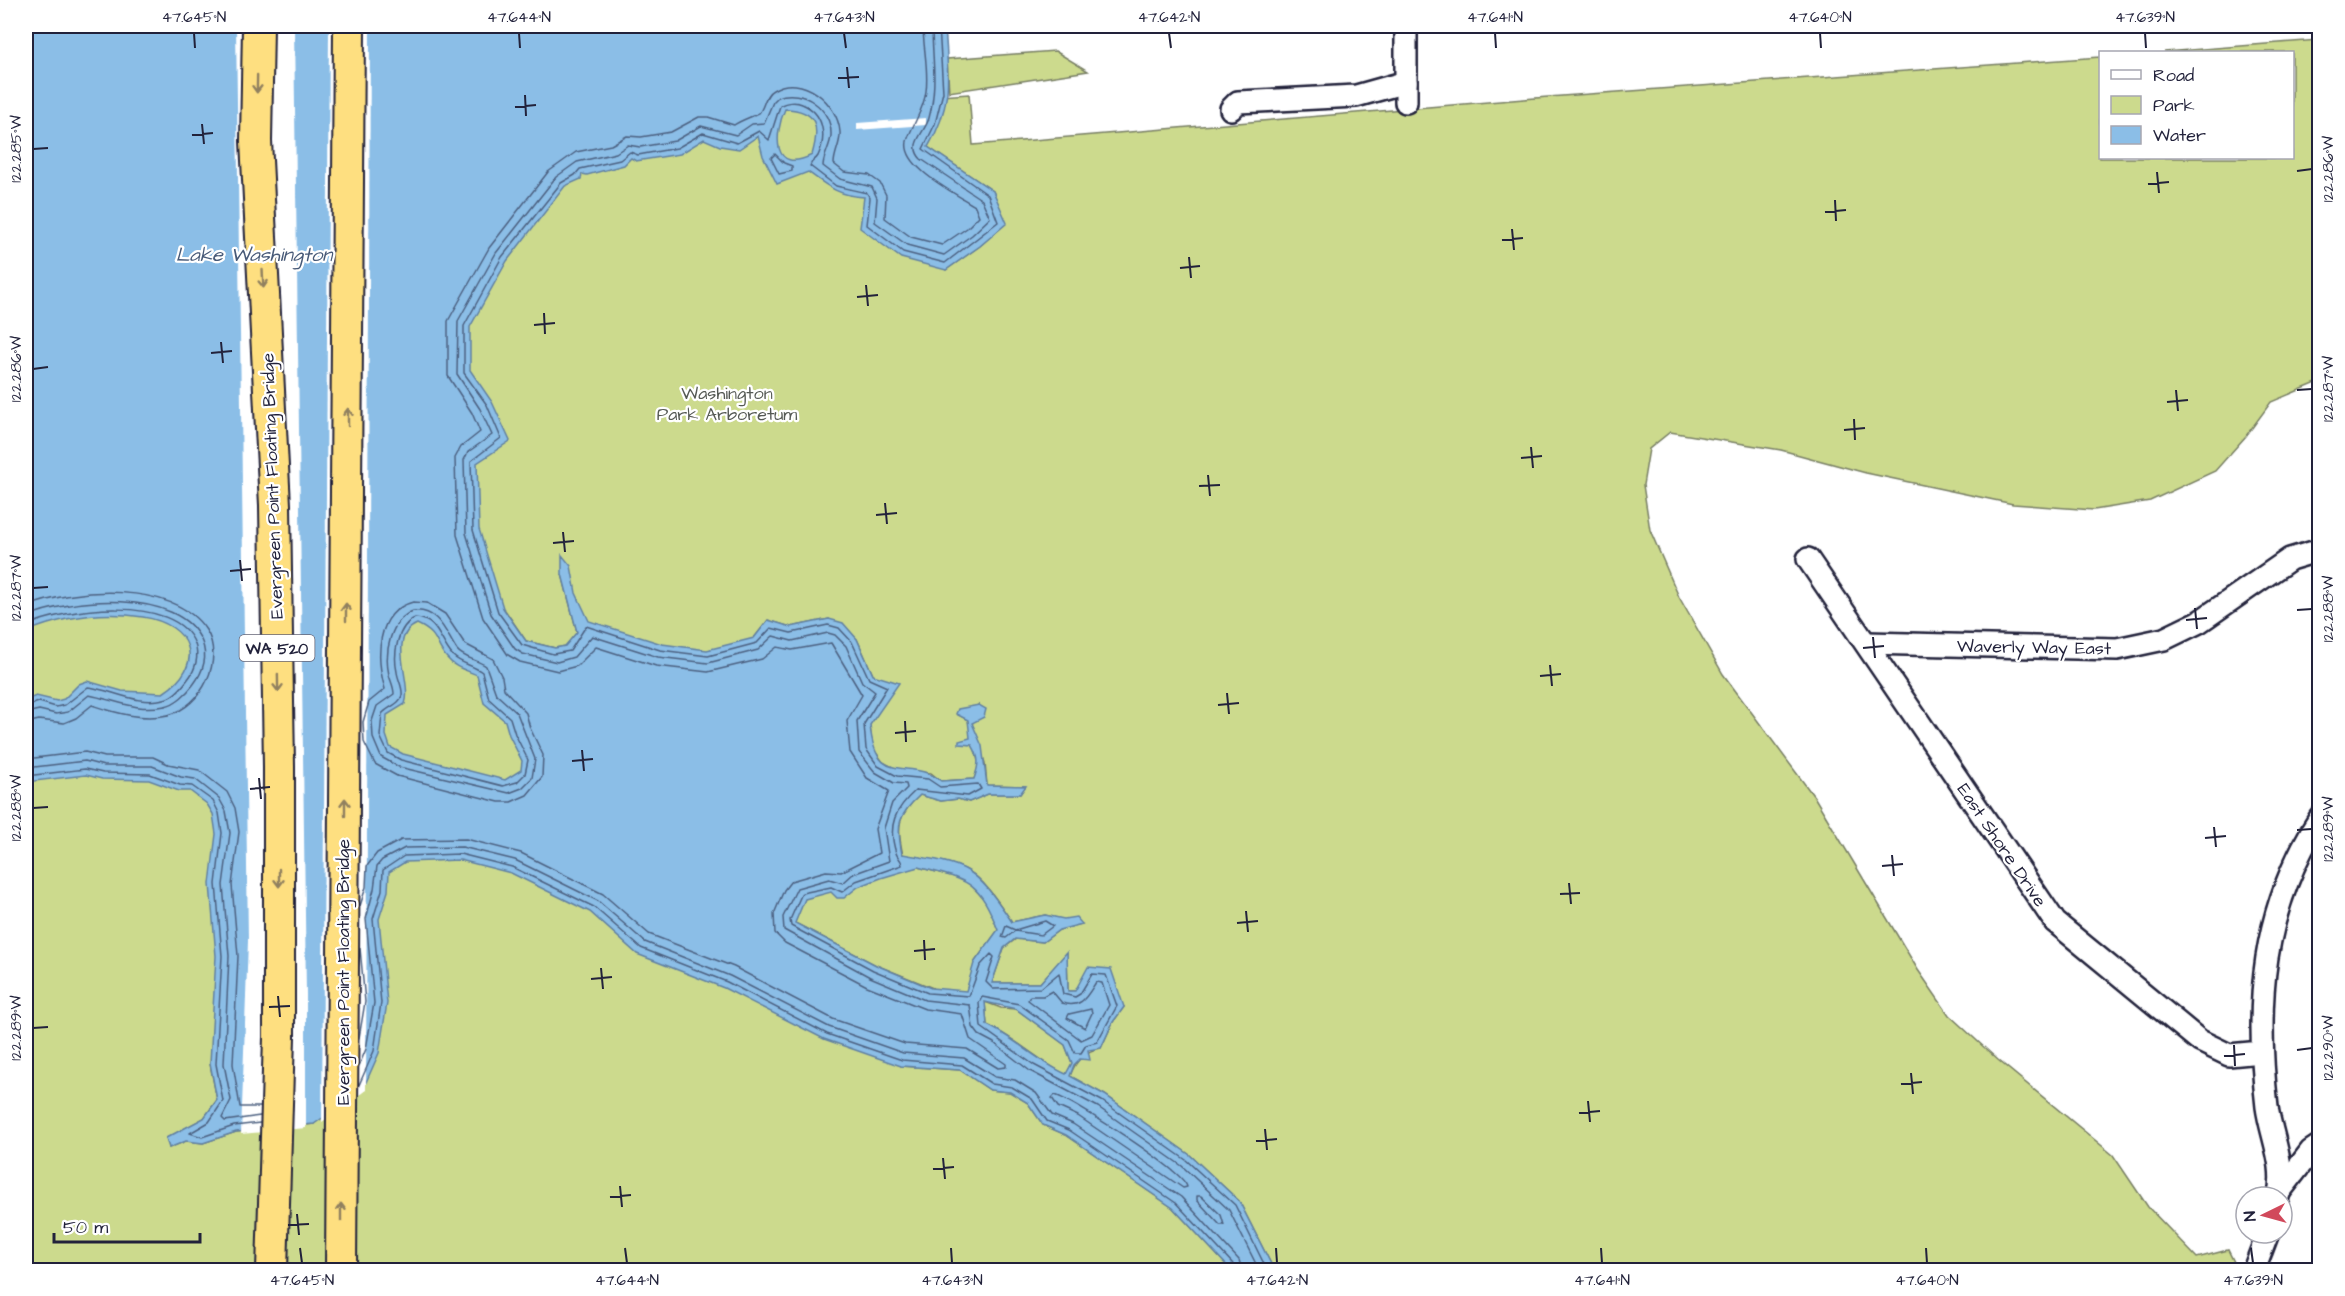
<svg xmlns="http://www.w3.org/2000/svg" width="2345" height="1296" font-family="'Architects Daughter',sans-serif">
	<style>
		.green { fill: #ccda8d; stroke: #777e64; stroke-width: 1.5; fill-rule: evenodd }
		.water { fill: #8bbee7; stroke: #6180a2; stroke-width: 1.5; fill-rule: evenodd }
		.pier { fill: #fff }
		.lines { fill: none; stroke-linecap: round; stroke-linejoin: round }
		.shore { stroke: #4c6080; stroke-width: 1.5 }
		.minor-casing { stroke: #22223b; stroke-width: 26 }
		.highway-casing { stroke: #22223b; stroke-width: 34 }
		.minor { stroke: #fff; stroke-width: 21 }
		.highway { stroke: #fedf80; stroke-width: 30 }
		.oneway { stroke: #90805e }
		.ticks { fill: none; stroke: #22223b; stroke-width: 2 }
		.labels { text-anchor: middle; stroke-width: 4.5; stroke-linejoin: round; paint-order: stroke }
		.shield { fill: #fff; stroke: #646476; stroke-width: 1.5 }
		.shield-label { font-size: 16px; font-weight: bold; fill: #22223b }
		.park-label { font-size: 18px; fill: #555954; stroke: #fff }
		.street-label { font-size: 18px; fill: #22223b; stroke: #fff }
		.water-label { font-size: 20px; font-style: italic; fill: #475977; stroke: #fff }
		.neatline { fill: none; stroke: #22223b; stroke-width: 2 }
		.ticks-label { font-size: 15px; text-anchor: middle; fill: #22223b }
	</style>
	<rect width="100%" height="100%" fill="#fff"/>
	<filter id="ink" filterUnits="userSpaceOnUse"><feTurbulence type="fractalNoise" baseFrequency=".0167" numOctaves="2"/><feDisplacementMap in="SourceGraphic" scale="12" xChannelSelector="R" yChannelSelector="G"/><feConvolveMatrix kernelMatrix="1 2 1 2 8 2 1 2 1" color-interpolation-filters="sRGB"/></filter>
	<g filter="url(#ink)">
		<g class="green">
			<path d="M 366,26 L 765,39 L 946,270 L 980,246 L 1006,223 L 993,191 L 928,147 L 925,97 L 969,94 L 973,145 L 1548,97 L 2100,57 L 2100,158 L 2292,158 L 2292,52 L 2164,52 L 2319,40 L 2319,382 L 2271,402 L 2246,436 L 2215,471 L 2150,501 L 2094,510 L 2013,504 L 1866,473 L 1781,450 L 1670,432 L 1649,449 L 1643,485 L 1650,530 L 1679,597 L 1723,674 L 1815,798 L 1918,970 L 1949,1015 L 1998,1060 L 2113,1155 L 2148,1207 L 2197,1258 L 2228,1250 L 2238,1270 L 1274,1270 L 1239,1201 L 1190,1155 L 1105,1095 L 1070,1076 C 1076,1060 1084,1051 1101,1048 L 1113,1022 L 1124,1007 L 1075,991 L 1068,991 L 1067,953 L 1040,983 L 992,983 L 1004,948 L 1016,939 L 1043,942 L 1059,930 L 1081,924 L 1045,915 L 1012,922 C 974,865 969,865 903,855 C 896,825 898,815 920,795 L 941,801 L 958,799 L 969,802 L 988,794 L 1020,794 L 1025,786 L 987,785 L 985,763 L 972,725 L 978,705 L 957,714 L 968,720 L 979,765 L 974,779 L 941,781 L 931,773 L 898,770 L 883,762 L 872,747 L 870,724 L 873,675 L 857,639 L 829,619 L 791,627 L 768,620 L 754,638 L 755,658 L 585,638 L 562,574 L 577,632 L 566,646 L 555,648 L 526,641 L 505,610 L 496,611 Z"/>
			<path d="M 1055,51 L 1088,71 L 949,92 L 947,59 Z"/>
			<path d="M 370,565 L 495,636 L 901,1066 L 960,1070 L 990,1090 L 1010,1092 L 1028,1103 L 1043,1125 L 1066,1135 L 1173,1208 L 1231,1270 L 26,1270 L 26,766 L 212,763 L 232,922 L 210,1064 L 217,1100 L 204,1118 L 167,1138 L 169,1148 L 186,1141 L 203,1143 L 236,1132 L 314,1124 Z"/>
			<path d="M 163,606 L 219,680 L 26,741 L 26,613 Z"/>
			<path d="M 918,867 L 966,880 L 987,902 L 998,930 L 974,963 L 975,996 L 952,1010 L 808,956 L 783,911 L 800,889 ZM 797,924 L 876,965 L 933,988 L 875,966 Z"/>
			<path d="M 985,1002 L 1001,1008 L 1016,1009 L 1065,1045 L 1072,1063 L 1066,1075 C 1038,1060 1015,1038 987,1025 Z"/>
		</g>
		<path class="water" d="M 26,26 L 945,26 C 948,74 954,103 928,147 L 993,191 L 1007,223 L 980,246 L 946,270 L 901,258 L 860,228 L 864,197 C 839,196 827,186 808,172 L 777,184 L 763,156 L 758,136 L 739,149 L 720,146 L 704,139 L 680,154 L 636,161 L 631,158 L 624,165 L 587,175 L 582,174 L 581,179 L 565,186 L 507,261 L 470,327 L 470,370 L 492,402 L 510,441 L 477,463 L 479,529 L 503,608 L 526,641 L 555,648 L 565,646 L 577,632 L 562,574 L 562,555 L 571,566 L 576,593 L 589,621 L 662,644 L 707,650 L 754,638 L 768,620 L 791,627 L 829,619 L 843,623 L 857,639 L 873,675 L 899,683 L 870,725 C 876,790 909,755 941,781 L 974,779 C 979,765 980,758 972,745 L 959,744 L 959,741 L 970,738 L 968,720 L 956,714 L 958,709 L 979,705 L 986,709 L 984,717 L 972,723 L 982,746 L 987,785 L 1026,786 L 1020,794 L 988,794 L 969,802 L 958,799 L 941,801 L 920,795 C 898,815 896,825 902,854 C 970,865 973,865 1012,922 L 1045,915 L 1064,919 L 1076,917 L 1082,924 L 1059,930 L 1043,942 L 1015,939 L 1004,948 L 992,983 L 1040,983 L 1067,952 L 1068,991 L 1075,991 L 1088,967 L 1111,969 L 1124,1007 L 1113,1022 L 1101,1048 L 1088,1050 L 1090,1060 L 1080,1059 L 1074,1065 L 1070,1076 L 1105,1095 L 1190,1155 L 1239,1201 L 1274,1270 L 1231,1270 L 1173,1208 L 1066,1135 L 1043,1125 L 1028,1103 L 1010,1092 L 990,1090 L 960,1070 L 901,1066 L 824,1039 L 724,988 L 637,954 L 590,912 L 511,873 L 460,860 L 405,862 L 389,872 L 388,891 L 379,919 L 387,1003 L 379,1053 L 363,1089 L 314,1124 L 236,1132 L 203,1143 L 186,1141 L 169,1148 L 166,1138 L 204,1118 L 217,1100 L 210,1063 L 216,956 L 210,884 L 216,834 L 213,814 L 207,804 L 190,791 L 179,791 L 149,780 L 102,779 L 86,775 L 26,782 L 26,700 L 36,696 L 57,701 L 64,699 L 79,684 L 87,681 L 122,691 L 163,693 C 208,664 191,624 143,617 C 103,611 62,617 26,632 ZM 785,109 C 818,110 820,127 812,155 C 772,175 774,134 785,109 ZM 417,624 C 441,635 434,645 448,659 C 455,668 467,670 477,675 L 484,703 L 505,721 L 509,735 L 522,761 L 521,770 L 505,780 L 403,754 L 390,747 L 386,735 L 387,715 L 405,704 C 413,682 386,637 417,624 ZM 918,867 C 968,881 978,879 998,930 L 974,963 L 966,991 L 931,988 L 876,965 L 795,923 L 805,899 L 831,892 L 837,898 L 844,898 L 858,887 L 881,878 ZM 985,1002 L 1016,1009 L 1065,1045 L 1072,1063 L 1066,1074 C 1037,1061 1015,1038 987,1025 Z"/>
		<g class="pier">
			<path d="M 236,26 L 294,26 L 306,995 L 306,1128 L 241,1134 L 248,941 Z"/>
			<path d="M 329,26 L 370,26 L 366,1090 L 322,1122 Z"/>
			<path d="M 926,118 L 926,125 L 857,130 L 857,123 Z"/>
		</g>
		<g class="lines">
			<g class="shore">
				<path d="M 932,26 C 932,59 938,84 929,118 C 925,133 907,144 921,159 L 982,200 L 990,218 L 972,235 L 944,255 L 907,245 L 875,222 L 877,198 L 872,187 L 840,179 L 823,166 C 823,156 831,145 831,135 C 832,108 802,88 778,97 L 773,102 L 764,123 L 752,124 L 736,135 L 701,126 L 675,141 L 640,147 L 628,145 L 616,153 L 577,162 L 556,177 L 496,253 L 458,321 L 457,374 L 480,409 L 492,435 L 468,452 L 464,460 L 466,533 L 491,614 L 515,649 L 523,654 L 557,662 L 574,657 L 592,636 L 658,657 L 708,663 L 758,650 L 773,636 L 792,641 L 828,633 L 835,635 L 846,646 L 862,682 L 875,692 L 857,721 L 859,752 L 875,772 L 894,783 L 906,784 L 907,788 L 892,803 L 884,828 L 889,861 L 853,874 L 843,883 L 829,879 L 797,888 L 783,917 L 784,930 L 870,977 L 925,1000 L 970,1005 L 973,1027 L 979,1035 L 994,1043 L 1030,1071 L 1098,1107 L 1182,1166 L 1229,1210 L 1259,1270"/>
				<path d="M 939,26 L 943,92 L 935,124 L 923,149 L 988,195 L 998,222 L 945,263 L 903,252 L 867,225 L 870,198 L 867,193 L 836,186 L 810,166 C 811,160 815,161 818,156 C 827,136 824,113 802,104 C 796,101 785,102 780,106 L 769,140 L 759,131 L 737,143 L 703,133 L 677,148 L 638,155 L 630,152 L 620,160 L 580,169 L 575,175 L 561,183 L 502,257 L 464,326 L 464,373 L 487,405 L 501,438 L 471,461 L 473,530 L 498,612 L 522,645 L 553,654 L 570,651 L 586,626 L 660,650 L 708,656 L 757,643 L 771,628 L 791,633 L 828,625 L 839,628 L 852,642 L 869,679 L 887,687 L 864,724 L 866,749 L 878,766 L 897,776 L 928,779 L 940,787 L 978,784 L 981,789 L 968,796 L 916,790 C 895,809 887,825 896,853 C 898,859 902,859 902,865 L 856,881 L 842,892 L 831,887 L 802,893 L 790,920 L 791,926 L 873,970 L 928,993 L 969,996 L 980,966 L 991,954 L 994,957 L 986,982 L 993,989 L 1041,988 L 1059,973 L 1063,994 L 1075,997 L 1080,994 L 1092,974 L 1106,975 L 1117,1006 L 1097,1042 L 1086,1045 L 1081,1053 L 1075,1053 L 1069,1040 L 1019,1004 L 982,997 L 979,1003 L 981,1027 L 1034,1065 L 1102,1101 L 1186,1160 L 1235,1205 L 1267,1270"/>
				<path d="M 775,154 L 784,163 L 792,166 L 792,171 L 779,174 L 771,158 Z"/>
				<path d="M 413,602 L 427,603 L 445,614 L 465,644 L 493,659 L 502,677 L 504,689 L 526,713 L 530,728 L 543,755 L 542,777 L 527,795 L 511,802 L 499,802 L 397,776 L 375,764 L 364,742 L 363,722 L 369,702 L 385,689 C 376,659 375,612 413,602 Z"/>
				<path d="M 26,607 C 72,588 174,580 206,630 C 225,659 202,707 168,715 C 143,721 116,713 92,705 L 76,718 L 64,723 L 39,720 L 26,723"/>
				<path d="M 413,611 C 439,608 446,634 457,650 C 463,658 478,660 486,666 L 496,694 L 517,713 L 535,759 L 532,778 L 522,788 L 509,793 L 399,767 L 381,757 L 373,738 L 372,721 L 377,706 L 394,694 C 394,687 391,682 389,675 C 384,652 390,620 413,611 Z"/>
				<path d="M 26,617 C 68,598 180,587 202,642 C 208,657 203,672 193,685 C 187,693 176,704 165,706 C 136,712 115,700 89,695 L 68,712 L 56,714 L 39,710 L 26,713"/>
				<path d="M 415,618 C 439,619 440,643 453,656 C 461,664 473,665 482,672 L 489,699 L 510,718 L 515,734 L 528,760 L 525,774 L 517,782 L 503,786 L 401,760 L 388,753 L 380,736 L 382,714 C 387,707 401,704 402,695 C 403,687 398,680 397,672 C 393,654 397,626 415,618 Z"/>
				<path d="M 26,626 C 64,608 175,593 195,644 C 199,656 196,669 188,679 C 183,686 174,697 164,699 C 137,706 113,690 88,687 L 65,705 L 56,707 L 39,702 L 26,706"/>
				<path d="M 26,759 L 85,752 L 105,757 L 153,757 L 168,764 L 199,770 L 227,792 L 235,808 L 239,832 L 232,885 L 238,956 L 233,1064 L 240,1107 L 260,1107"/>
				<path d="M 26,768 L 85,761 L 104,766 L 152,766 L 181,777 L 195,779 L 219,798 L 226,811 L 230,833 L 223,885 L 229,956 L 224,1064 L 231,1100 L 222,1118 L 225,1121 L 260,1116"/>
				<path d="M 26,776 L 85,769 L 103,773 L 150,774 L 180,785 L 192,786 L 213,801 L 219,813 L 222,833 L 216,884 L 222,956 L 216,1064 L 223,1101 L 209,1122 L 190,1133 L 202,1137 L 234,1126 L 260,1123"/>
				<path d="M 360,906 L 366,887 L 367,866 L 377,853 L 401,840 L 466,839 L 521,853 L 603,894 L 649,934 L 734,967 L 833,1019 L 905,1044 L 967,1049 L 998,1068 L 1006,1067 L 1006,1064 L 970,1039 L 962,1014 L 925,1009 L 867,986 L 785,943 L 775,933 L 774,914 L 784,890 L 791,881 L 826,871 L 841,872 L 879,853 L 875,829 L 889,791 L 867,778 L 850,752 L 847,721 L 862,695 L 831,643 L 792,650 L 777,647 L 762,659 L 708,672 L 656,666 L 596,647 L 577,666 L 558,671 L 520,662 L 508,655 L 483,618 L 457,535 L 455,458 L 461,447 L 480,432 L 472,413 L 448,376 L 448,321 L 489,248 L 548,172 L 576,152 L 611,145 L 627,136 L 641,137 L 671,132 L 699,117 L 708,117 L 734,125 C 739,121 756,115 759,113 C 765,106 764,95 773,90 C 802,72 838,103 840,132 C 841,143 834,153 834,164 L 844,172 L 869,175 L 880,183 L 886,195 L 885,218 L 911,237 L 942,245 L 967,228 L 979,216 L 975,206 C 955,193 897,165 908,138 C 914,122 924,109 926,91 C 929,70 923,47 923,26"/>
				<path d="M 1045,921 L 1053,926 L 1041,935 L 1015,931 L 1006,938 L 1002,937 L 1006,926 L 1015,930 Z"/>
				<path d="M 1096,982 L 1102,983 L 1109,1005 L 1092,1035 L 1081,1040 L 1028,1000 L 1030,996 L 1043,996 L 1052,991 L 1062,1003 C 1082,1009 1087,996 1096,982 Z"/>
				<path d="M 1091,1009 L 1092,1013 L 1085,1028 L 1067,1018 L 1069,1014 Z"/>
				<path d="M 359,1038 L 365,1002 L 360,948"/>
				<path d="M 359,1066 L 366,1049 L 374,1003 L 366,919 L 374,889 L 377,866 L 382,860 L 405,848 L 462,847 L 515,860 L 598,901 L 645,942 L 730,976 L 829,1027 L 903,1053 L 964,1058 L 995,1077 L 1015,1080 L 1036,1093 L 1052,1115 L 1073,1124 L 1181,1197 L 1239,1260 L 1242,1270"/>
				<path d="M 359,1085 L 374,1051 L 381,1003 L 373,919 L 382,890 L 383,870 L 404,856 L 460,854 L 512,867 L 594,907 L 641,948 L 727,982 L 827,1034 L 902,1060 L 962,1065 L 992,1084 L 1012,1087 L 1032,1099 L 1047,1121 L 1069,1130 L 1176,1203 L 1233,1264 L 1235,1270"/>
				<path d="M 1055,1095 C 1074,1101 1185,1172 1187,1187 L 1183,1188 L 1078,1116 L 1058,1107 L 1052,1098 Z"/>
				<path d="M 1197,1196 L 1201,1196 L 1221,1215 L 1224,1225 L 1220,1225 L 1197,1200 Z"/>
			</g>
			<defs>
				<g id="minor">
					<path d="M 1406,26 L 1406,102"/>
					<path d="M 1231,109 L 1238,102 L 1356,96 L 1406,82"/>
					<path d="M 1808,559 L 2055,922 L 2200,1041 L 2229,1055 L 2261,1052"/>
					<path d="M 1867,643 L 2117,649 L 2164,639 L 2199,622 L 2290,559 L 2320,550"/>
					<path d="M 2280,1191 L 2311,1151 L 2320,1145"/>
					<path d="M 2278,1197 C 2287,1168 2271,1136 2267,1107 C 2255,1003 2261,910 2320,818"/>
					<path d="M 2254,1270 L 2268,1233"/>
				</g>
				<g id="highway">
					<path d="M 258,26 L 256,141 L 275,505 L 279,767 L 279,1037 L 272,1270"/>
					<path d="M 341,1270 L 349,26"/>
				</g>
			</defs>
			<use href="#minor" class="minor-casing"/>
			<use href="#highway" class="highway-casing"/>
			<use href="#minor" class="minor"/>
			<use href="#highway" class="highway"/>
		</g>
		<defs><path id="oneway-shaft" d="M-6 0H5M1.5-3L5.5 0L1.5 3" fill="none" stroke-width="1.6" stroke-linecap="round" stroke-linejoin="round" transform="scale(1.5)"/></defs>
		<g class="oneway">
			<use href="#oneway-shaft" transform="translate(257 84) rotate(91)"/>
			<use href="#oneway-shaft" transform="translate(263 279) rotate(87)"/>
			<use href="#oneway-shaft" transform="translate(348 417) rotate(-90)"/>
			<use href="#oneway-shaft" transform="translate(346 612) rotate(-90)"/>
			<use href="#oneway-shaft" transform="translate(278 683) rotate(89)"/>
			<use href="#oneway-shaft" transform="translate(345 807) rotate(-90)"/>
			<use href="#oneway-shaft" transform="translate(279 878) rotate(90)"/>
			<use href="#oneway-shaft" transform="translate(341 1212) rotate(-90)"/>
		</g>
	</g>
	<path class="ticks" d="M 194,33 L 195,48M 519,33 L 520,48M 844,33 L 846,48M 1169,33 L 1171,48M 1495,33 L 1496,48M 1820,33 L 1821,48M 2145,33 L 2146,48M 847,67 L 849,88M 838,78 L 859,77M 525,95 L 526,116M 515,107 L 536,105M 202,124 L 204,144M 192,135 L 213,133M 33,149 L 48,148M 2297,171 L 2312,169M 2157,172 L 2159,193M 2148,184 L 2169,182M 1835,200 L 1836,221M 1825,212 L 1846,210M 1512,229 L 1514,250M 1502,240 L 1523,238M 1189,257 L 1191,278M 1180,268 L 1200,266M 866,285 L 868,306M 857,297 L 878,295M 544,313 L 545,334M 534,325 L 555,323M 221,342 L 223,363M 211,353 L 232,351M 33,369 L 48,367M 2176,390 L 2178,411M 2297,390 L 2312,389M 2167,402 L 2188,400M 1854,419 L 1855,440M 1844,430 L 1865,428M 1531,447 L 1533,468M 1521,458 L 1542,456M 1208,475 L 1210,496M 1199,486 L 1220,485M 885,503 L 887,524M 876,515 L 897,513M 563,532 L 565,552M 553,543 L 574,541M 240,560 L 242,581M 230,571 L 251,569M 33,588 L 48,587M 2195,608 L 2197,629M 2297,610 L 2312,609M 2186,620 L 2207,618M 1873,637 L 1875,658M 1863,648 L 1884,646M 1550,665 L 1552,686M 1540,676 L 1561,674M 1227,693 L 1229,714M 1218,705 L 1239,703M 905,721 L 906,742M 895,733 L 916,731M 582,750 L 584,771M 572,761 L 593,759M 259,778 L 261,799M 250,789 L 270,787M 33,808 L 48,807M 2214,827 L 2216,847M 2297,830 L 2312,829M 2205,838 L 2226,836M 1892,855 L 1894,876M 1882,866 L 1903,864M 1569,883 L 1571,904M 1560,894 L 1580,893M 1246,911 L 1248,932M 1237,923 L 1258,921M 924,940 L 925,960M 914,951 L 935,949M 601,968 L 603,989M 591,979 L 612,977M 278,996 L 280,1017M 269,1007 L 290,1006M 33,1028 L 48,1027M 2234,1045 L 2235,1066M 2297,1050 L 2312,1048M 2224,1056 L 2245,1054M 1911,1073 L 1913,1094M 1901,1084 L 1922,1082M 1588,1101 L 1590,1122M 1579,1113 L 1600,1111M 1265,1129 L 1267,1150M 1256,1141 L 1277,1139M 943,1158 L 945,1179M 933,1169 L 954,1167M 620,1186 L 622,1207M 610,1197 L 631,1195M 297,1214 L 299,1235M 288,1225 L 309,1224M 300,1248 L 302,1263M 625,1248 L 627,1263M 951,1248 L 952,1263M 1276,1248 L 1277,1263M 1601,1248 L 1602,1263M 1926,1248 L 1927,1263M 2251,1248 L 2253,1263"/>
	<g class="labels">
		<rect class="shield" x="239.5" y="635" width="75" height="26" rx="4.5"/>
		<g class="shield-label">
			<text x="277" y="654">WA 520</text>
		</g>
		<g class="park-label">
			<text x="727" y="399">Washington<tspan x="727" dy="21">Park Arboretum</tspan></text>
		</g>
		<g class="street-label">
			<text transform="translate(272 486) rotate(-92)" y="6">Evergreen Point Floating Bridge</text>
			<text transform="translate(2034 647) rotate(1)" y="6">Waverly Way East</text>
			<text transform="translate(2002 845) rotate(56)" y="6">East Shore Drive</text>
			<text transform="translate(343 972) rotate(-90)" y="6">Evergreen Point Floating Bridge</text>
		</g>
		<g class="water-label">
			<text x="254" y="261">Lake Washington</text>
		</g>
	</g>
	<rect width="2345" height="1296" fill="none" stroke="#fff" stroke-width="66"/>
	<rect x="2099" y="51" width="195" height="108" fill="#ffffff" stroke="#a7a7b1" stroke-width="1.5"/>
	<rect x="2111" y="70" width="30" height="9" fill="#ffffff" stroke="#a7a7b1" stroke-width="1.5"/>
	<text x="2153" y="81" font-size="18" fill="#22223b">Road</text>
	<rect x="2111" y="96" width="30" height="18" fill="#ccda8d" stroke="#a7a7b1" stroke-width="1.5"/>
	<text x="2153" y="111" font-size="18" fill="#22223b">Park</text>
	<rect x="2111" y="126" width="30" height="18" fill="#8bbee7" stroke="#a7a7b1" stroke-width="1.5"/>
	<text x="2153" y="141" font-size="18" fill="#22223b">Water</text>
	<g transform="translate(2264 1215) rotate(265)"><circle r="28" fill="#ffffff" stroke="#a7a7b1" stroke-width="1.5"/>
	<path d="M0-4.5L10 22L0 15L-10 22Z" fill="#d1495b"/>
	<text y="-9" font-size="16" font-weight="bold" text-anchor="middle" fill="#22223b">N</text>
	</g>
	<path d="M54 1233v9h146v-9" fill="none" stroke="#22223b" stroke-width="3"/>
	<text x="63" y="1233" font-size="18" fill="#22223b" stroke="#ffffff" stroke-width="4.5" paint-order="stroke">50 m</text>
	<rect x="33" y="33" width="2279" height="1230" class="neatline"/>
	<g class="ticks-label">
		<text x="194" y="22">47.645°N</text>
		<text x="519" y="22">47.644°N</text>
		<text x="844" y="22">47.643°N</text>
		<text x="1169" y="22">47.642°N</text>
		<text x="1495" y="22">47.641°N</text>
		<text x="1820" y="22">47.640°N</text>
		<text x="2145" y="22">47.639°N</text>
		<text transform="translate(16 149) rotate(-90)" y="5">122.285°W</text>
		<text transform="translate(2328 169) rotate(-90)" y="5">122.286°W</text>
		<text transform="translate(16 369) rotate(-90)" y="5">122.286°W</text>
		<text transform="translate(2328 389) rotate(-90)" y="5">122.287°W</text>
		<text transform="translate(16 588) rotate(-90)" y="5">122.287°W</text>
		<text transform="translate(2328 609) rotate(-90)" y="5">122.288°W</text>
		<text transform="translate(16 808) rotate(-90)" y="5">122.288°W</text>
		<text transform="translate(2328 829) rotate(-90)" y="5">122.289°W</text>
		<text transform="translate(16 1028) rotate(-90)" y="5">122.289°W</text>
		<text transform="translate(2328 1048) rotate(-90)" y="5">122.290°W</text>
		<text x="302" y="1285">47.645°N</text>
		<text x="627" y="1285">47.644°N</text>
		<text x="952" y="1285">47.643°N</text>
		<text x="1277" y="1285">47.642°N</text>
		<text x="1602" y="1285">47.641°N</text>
		<text x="1927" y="1285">47.640°N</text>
		<text x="2253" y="1285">47.639°N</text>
	</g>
</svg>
